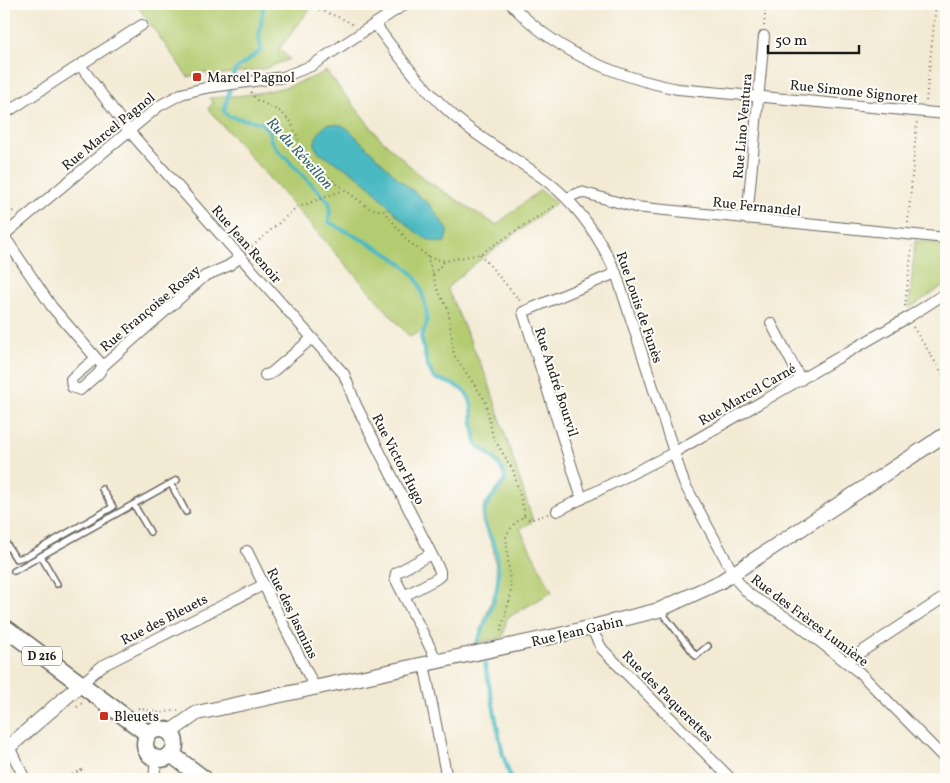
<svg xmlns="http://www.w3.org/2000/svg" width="950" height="783" font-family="Vollkorn,serif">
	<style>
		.green { fill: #b4cc71; stroke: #687446 }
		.water { fill: #4bb9c2; stroke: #346a6f }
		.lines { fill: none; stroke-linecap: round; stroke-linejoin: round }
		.stream { stroke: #4bb9c2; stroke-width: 4 }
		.lane-casing { stroke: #67645c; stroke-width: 8 }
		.street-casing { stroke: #67645c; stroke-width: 12 }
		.secondary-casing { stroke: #67645c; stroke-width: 16 }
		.primary-casing { stroke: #67645c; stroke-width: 19 }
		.path { stroke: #67645c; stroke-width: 2; stroke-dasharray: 1 4; stroke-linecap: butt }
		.lane { stroke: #fff; stroke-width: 5 }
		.street { stroke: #fff; stroke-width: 10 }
		.secondary { stroke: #fff; stroke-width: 14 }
		.primary { stroke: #fff; stroke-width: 16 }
		.poi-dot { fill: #c8321e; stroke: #fdfcf7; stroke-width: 2 }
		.labels { text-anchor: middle; stroke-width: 4; stroke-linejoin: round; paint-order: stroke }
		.shield { fill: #fdfcf7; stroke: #605f5e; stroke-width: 1 }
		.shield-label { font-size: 12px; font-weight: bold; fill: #1c1c1c }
		.poi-label { font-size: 14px; fill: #1c1c1c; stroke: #fdfcf7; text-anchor: start }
		.street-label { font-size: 14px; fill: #1c1c1c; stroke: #fdfcf7 }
		.water-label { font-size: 15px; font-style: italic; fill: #316367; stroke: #fdfcf7 }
	</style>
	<rect width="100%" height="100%" fill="#fdfcf7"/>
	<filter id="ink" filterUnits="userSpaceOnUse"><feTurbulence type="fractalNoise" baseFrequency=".02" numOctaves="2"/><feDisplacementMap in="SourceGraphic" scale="10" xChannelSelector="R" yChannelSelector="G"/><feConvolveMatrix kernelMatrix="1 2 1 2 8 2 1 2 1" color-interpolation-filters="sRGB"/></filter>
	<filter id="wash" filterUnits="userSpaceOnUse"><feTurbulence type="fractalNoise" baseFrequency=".0096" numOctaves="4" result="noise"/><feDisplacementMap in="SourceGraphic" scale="20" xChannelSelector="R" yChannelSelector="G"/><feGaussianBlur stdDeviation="1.12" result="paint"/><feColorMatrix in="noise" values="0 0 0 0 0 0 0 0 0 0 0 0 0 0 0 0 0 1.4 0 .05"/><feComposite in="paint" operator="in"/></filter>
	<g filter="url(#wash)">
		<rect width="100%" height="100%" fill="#f3ead4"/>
		<g class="green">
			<path d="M 136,4 L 314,4 L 279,49 L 290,59 L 263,69 L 208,76 L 206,72 L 188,77 Z"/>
			<path d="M 326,71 L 379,137 L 424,179 L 496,225 L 540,190 L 556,203 L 472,266 L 447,288 L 488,381 L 533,521 L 520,529 L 552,592 L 507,618 L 503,637 L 500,638 L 476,643 L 498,583 L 493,547 L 482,521 L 482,514 L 484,505 L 504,479 L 498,463 L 476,446 L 474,440 L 471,404 L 465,394 L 453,385 L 433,379 L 426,363 L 420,336 L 424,329 L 410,337 L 208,109 L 213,103 L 209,98 C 252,95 287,91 326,71 Z"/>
			<path d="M 915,241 L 946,244 L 946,284 L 909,308 Z"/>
		</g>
		<path class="water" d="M 327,124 L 341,125 L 347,128 L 401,181 L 430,205 L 448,230 L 445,242 C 418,248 384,197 364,181 C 350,169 333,162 318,152 C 310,141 319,132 327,124 Z"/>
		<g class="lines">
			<g class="stream">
				<path d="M 264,4 L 259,36 L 261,50 L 235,70 L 224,111 L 228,116 L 261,123 L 270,132 L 270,139 L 278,150 L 330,203 L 329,222 C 355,238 403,255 418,282 C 421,288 423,297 425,304 C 428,316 428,327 421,336 L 427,364 L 434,378 C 487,392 465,406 477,445 C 491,455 501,462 506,479 C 499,491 486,501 484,515 C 482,527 494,539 496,550 C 504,584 491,612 477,642"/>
				<path d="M 485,664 L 503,755 L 511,779"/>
			</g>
		</g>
	</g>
	<g filter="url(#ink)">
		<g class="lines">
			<defs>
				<g id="lane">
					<path d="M 171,484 L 186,512"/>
					<path d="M 134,505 L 150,532"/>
					<path d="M 4,540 L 16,559 L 27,556 L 113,507 L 102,489"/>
					<path d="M 41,556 L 57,584"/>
					<path d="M 14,571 L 177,480"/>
					<path d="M 660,610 L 696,656 L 708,646"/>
				</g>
				<g id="street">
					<path d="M 511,4 C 555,51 616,77 678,89 L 946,114"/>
					<path d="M 375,24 C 402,61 430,98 466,126 C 492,147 522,162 548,182 C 579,206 600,238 616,273 L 684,483 L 738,582 L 750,595 L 797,624 L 860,673 L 946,760"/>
					<path d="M 80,65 L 129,131 L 344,374 L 356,405 L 440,571 L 440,576 L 436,579 L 404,596 L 395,578 L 396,573 L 431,554"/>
					<path d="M 4,114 L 142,25"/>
					<path d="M 567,198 L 581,192 L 635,207 L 946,238"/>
					<path d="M 747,219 L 764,36"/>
					<path d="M 4,235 L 159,106 L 181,94 L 205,88 L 283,77 L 311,66 L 405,4"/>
					<path d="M 4,236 L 52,307 L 103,366 L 99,373 L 80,390 L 72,387 L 71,379 L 96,358"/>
					<path d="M 771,323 L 801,380"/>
					<path d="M 103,366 L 205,276 L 228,266 L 241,257"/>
					<path d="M 265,375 L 270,374 L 311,339"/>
					<path d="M 582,499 L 523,312 L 616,273"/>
					<path d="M 557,511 L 673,453 L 907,318 L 946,293"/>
					<path d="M 247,551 L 315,688"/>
					<path d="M 404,596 L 437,661"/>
					<path d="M 591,628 L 602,649 L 731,779"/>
					<path d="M 846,662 L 946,596"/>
					<path d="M 424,664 L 446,774"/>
					<path d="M 81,684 L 102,666 L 263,585"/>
					<path d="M 9,747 L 25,779"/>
					<path d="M 154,779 L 156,759"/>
				</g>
				<g id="secondary">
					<path d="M 170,732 L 197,713 L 560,635 L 659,610 L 720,582 L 946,434"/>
					<path d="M 4,751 L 81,684"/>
				</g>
				<g id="primary">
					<path d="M 4,627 L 148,734"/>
					<circle cx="160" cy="744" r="15"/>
					<path d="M 171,754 L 204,779"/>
				</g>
			</defs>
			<use href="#lane" class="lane-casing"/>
			<use href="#street" class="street-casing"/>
			<use href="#secondary" class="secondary-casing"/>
			<use href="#primary" class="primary-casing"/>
			<g class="path">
				<path d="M 311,4 C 323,14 340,15 353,25"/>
				<path d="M 764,26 L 766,4"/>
				<path d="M 251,92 L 255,99 L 281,112 L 291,122 L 304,153 L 314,166 L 369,208 L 384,211 L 409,242 L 430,258 L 445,261 L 480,254 L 556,205"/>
				<path d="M 926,101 L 936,4"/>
				<path d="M 4,217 L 15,210"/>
				<path d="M 908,223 L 917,121"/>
				<path d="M 248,250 L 296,208 L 344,190"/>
				<path d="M 480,254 L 521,302"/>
				<path d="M 427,256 L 438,291 L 448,309 L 454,355 L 485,400 L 493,437 L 513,470 L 524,510 L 524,516 L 513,525 L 506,536 L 511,594 L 500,634"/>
				<path d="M 433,274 L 445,261"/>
				<path d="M 905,306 L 912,246"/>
				<path d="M 913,327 L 946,379"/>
				<path d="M 524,516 L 530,520 L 548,514"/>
				<path d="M 77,707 L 83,702"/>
				<path d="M 138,708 L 160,713 L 178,710"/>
				<path d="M 63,779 L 81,770 L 86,779"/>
			</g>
			<use href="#lane" class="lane"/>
			<use href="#street" class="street"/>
			<use href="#secondary" class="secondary"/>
			<use href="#primary" class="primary"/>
		</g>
	</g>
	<g class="poi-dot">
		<rect x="192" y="72" width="10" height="10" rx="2.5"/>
		<rect x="99" y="711" width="10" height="10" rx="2.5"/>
	</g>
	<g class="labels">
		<rect class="shield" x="22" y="646.5" width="40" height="19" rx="4"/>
		<g class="shield-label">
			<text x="42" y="660">D 216</text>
		</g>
		<g class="poi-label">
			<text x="207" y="82">Marcel Pagnol</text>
			<text x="114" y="721">Bleuets</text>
		</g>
		<g class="street-label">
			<text transform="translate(854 91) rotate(6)" y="5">Rue Simone Signoret</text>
			<text transform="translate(742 126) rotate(-85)" y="5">Rue Lino Ventura</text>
			<text transform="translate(108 131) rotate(-39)" y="5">Rue Marcel Pagnol</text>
			<text transform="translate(757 206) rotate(6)" y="5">Rue Fernandel</text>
			<text transform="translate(247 244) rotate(49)" y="5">Rue Jean Renoir</text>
			<text transform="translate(640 307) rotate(71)" y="5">Rue Louis de Funès</text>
			<text transform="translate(150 308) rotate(-40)" y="5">Rue Françoise Rosay</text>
			<text transform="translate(557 382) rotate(72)" y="5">Rue André Bourvil</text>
			<text transform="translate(747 394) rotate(-30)" y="5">Rue Marcel Carné</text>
			<text transform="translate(399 459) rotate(63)" y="5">Rue Victor Hugo</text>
			<text transform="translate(293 613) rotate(64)" y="5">Rue des Jasmins</text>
			<text transform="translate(164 619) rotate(-27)" y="5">Rue des Bleuets</text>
			<text transform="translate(810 620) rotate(37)" y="5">Rue des Frères Lumière</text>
			<text transform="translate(577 631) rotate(-13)" y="5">Rue Jean Gabin</text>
			<text transform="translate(668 696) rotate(45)" y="5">Rue des Paquerettes</text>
		</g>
		<g class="water-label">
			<text transform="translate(300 153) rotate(48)" y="5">Ru du Réveillon</text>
		</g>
	</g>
	<rect width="950" height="783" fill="none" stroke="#fdfcf7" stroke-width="20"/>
	<path d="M768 45v8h91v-8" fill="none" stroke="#1c1c1c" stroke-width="2.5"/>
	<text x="775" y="45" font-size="15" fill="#1c1c1c" stroke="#fdfcf7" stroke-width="4" paint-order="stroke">50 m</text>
</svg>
